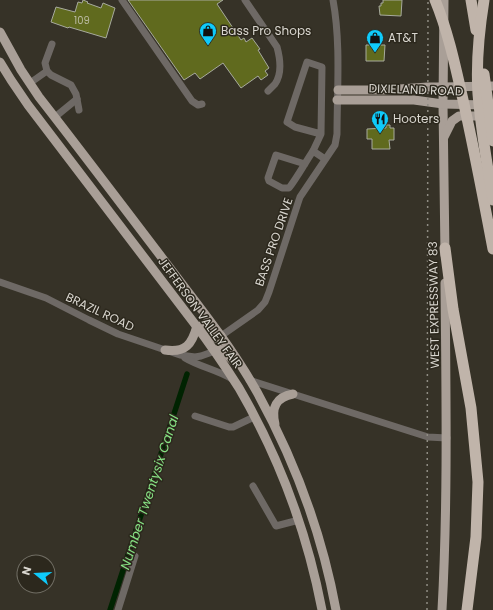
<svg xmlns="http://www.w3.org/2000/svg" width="493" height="610" font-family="Poppins,sans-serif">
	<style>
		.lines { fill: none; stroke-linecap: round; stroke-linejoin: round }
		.canal { stroke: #002301; stroke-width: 5.5 }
		.building { fill: #606a1e; stroke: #a7aa9d }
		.minor { stroke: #6e6965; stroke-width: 7 }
		.major { stroke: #a99f97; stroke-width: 9 }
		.highway { stroke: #c0b4aa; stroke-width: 11 }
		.rail { stroke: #8f8c83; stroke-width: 1.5; stroke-dasharray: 2 4; stroke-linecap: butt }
		.labels { text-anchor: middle; stroke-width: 3; stroke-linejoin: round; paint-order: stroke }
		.number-label { font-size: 10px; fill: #bbbba3 }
		.poi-label { font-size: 12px; fill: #d9d6cf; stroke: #2c281d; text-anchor: start }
		.street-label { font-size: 12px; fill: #d9d6cf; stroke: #2c281d }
		.water-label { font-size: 13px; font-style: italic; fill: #86e183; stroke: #2c281d }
	</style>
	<rect width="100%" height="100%" fill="#363227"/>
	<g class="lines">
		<path class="canal" d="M 110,610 L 187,374"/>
	</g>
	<g class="building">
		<path d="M 83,0 L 88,2 L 87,3 L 101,8 L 103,3 L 115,8 L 106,38 L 69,27 L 68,28 L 51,22 L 56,7 L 75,12 L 78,2 L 82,3 Z"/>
		<path d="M 128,0 L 223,0 L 217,4 L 241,40 L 244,38 L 246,42 L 252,38 L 260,49 L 258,50 L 269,68 L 265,71 L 268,75 L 261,80 L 258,76 L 241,88 L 223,63 L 200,79 L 195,73 L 184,80 Z"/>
		<path d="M 383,0 L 402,0 L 401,16 L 380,15 L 379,6 L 381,6 L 381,3 L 383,3 Z"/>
		<path d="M 366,45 L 385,45 L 384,61 L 366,61 Z"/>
		<path d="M 386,125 L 390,125 L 390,128 L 394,128 L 394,140 L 389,140 L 390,149 L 372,149 L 372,139 L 367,139 L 367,129 L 386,128 Z"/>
	</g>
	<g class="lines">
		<g class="minor">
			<path d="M 122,0 L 192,101 L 198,105 L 202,104"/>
			<path d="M 245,0 L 277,47 C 280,58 282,74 275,84 C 273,86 270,89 268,91"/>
			<path d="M 47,71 L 51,75 L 71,85 L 76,94 L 79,110"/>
			<path d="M 30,83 L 47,71 L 45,63 L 52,44"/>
			<path d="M 55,117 L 77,99"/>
			<path d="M 321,134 L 295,127 L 287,122 L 307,62 L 322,67 L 321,134 L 313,151 L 325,159"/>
			<path d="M 305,164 L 276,155 L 268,178 L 269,181 L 282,188 L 289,188 C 298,176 305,163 313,151"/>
			<path d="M 0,282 L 46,298 L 89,320 L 118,334 L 180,355 L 195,357 L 201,356 L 215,351"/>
			<path d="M 221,336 L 258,310 L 265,302 L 269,292 L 298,203 L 300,197 L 335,145 L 337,134 C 337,91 341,43 333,0"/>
			<path d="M 185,358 C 200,367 218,370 232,379"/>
			<path d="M 249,380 L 428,437 L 447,438"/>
			<path d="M 195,416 L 229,427 L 233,427 L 254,417"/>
			<path d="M 253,486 L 276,526 L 299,520"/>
			<path d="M 118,610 L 135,556"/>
		</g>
		<g class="major">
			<path d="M 444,0 L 443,104 L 445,255"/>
			<path d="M 0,32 L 21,70 L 39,97 C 82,152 124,208 166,263 C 198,305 231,346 257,392 C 294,459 322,534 336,610"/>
			<path d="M 0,62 L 11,80 L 28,105 L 194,323 C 210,344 225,366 239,388 C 279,457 307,532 322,610"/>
			<path d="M 338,90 L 385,90 L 428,87 L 443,87 L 493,86"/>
			<path d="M 337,100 L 414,100 L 443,104 L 485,105"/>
			<path d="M 444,137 L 452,121 L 459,116 L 486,116"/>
			<path d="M 201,326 L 209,332 L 215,338 L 217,338 L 221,336"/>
			<path d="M 165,350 C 186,353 192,344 197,326"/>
			<path d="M 215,351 L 219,349 L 223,350 L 227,355 L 235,362"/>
			<path d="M 275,424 C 271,408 276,397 293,394"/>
			<path d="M 442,610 C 448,501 446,392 445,283"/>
		</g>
		<g class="highway">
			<path d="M 435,0 C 447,29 454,60 461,91 C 473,143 483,196 493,249"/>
			<path d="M 471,0 L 476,30"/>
			<path d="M 484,0 C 479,31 476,63 478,94 C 481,130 487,165 493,200"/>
			<path d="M 484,74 L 493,141"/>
			<path d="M 445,248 L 453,309 L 471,408 L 478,482 L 476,537 L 467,610"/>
		</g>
		<path class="rail" d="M 427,610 L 428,0"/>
	</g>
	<defs>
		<symbol id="shop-pin" viewBox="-11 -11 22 30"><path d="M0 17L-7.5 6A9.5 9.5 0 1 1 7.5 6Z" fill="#0fcafa" stroke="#2c281d"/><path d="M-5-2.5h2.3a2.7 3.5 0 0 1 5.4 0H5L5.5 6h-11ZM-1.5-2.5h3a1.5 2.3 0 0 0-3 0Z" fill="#111"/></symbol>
		<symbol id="restaurant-pin" viewBox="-11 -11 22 30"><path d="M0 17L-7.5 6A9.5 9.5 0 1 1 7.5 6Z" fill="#0fcafa" stroke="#2c281d"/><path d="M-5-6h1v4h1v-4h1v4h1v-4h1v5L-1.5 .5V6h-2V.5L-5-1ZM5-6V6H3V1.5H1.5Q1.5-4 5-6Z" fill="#111"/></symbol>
	</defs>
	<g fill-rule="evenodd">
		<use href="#shop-pin" x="198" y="21" width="20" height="27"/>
		<use href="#shop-pin" x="365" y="28" width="20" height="27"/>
		<use href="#restaurant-pin" x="370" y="109" width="20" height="27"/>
	</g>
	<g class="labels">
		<g class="number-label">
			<text x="82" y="24">109</text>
		</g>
		<g class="poi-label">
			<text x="221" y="35">Bass Pro Shops</text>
			<text x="388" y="42">AT&amp;T</text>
			<text x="393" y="123">Hooters</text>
		</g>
		<g class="street-label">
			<text transform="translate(416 90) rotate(2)" y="4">DIXIELAND ROAD</text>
			<text transform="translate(274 242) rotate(-71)" y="4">BASS PRO DRIVE</text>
			<text transform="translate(434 305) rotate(-91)" y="4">WEST EXPRESSWAY 83</text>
			<text transform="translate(100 312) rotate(25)" y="4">BRAZIL ROAD</text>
			<text transform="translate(200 313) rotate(54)" y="4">JEFFERSON VALLEY FAIR</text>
		</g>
		<g class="water-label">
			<text transform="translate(149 492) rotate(-72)" y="5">Number Twentysix Canal</text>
		</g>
	</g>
	<g transform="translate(36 574) rotate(288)"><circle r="19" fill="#2c281d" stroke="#716e64"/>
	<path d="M0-3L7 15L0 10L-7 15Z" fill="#0fcafa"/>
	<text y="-6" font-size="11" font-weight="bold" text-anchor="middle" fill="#d9d6cf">N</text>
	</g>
</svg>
